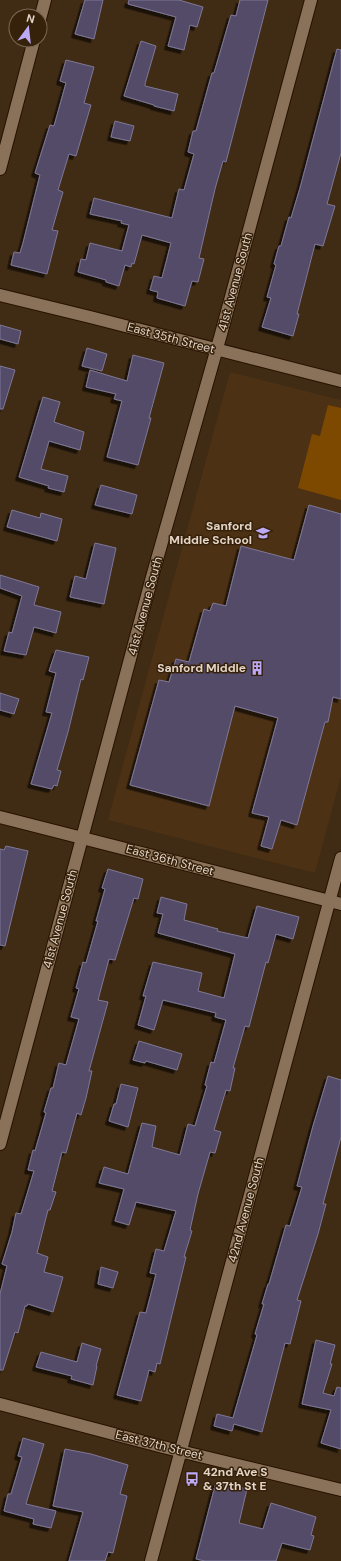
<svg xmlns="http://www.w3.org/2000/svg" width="341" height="1561" font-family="'DM Sans',sans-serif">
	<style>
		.built { fill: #4c3114 }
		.green { fill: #7d4900 }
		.building { fill: #524b68; stroke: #7f7897; filter: url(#shadow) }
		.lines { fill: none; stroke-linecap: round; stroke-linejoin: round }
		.minor-casing { stroke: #261200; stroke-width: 14 }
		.tertiary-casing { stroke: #261200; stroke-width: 14 }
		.minor { stroke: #8a7159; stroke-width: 12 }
		.tertiary { stroke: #8a7159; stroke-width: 12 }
		.labels { text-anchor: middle; stroke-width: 3; stroke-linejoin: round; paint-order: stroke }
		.street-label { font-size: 12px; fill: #e3d4c7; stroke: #36210a }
		.poi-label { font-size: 12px; font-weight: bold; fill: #e3d4c7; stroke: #36210a; text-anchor: end }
	</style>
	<defs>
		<filter id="shadow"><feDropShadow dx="-3.5" dy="3.5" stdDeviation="0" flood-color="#0009"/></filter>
	</defs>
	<rect width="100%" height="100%" fill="#402b14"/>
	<path class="built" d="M 230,372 L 341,400 L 341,776 L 315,873 L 108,820 Z"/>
	<path class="green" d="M 328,405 L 341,408 L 341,500 L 298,488 L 312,434 L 320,436 Z"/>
	<g class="building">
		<path d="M 85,0 L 103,0 L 94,39 L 75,34 Z"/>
		<path d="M 129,0 L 179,0 L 203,7 L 197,27 L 190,25 L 184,50 L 168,46 L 176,17 L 128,4 Z"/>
		<path d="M 240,0 L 268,0 L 226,162 L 223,161 L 215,189 L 199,258 L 204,259 L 198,282 L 192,281 L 185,306 L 157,298 L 158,292 L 150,290 L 154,276 L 162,278 L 171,243 L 142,235 L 134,264 L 132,263 L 131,267 L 125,265 L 119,286 L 106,282 L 106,280 L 78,272 L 81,259 L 86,260 L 90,243 L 122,251 L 129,225 L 121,223 L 122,221 L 90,214 L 94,198 L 172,218 L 179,189 L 184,190 L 194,154 L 188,152 L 193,131 L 196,131 L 212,73 L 214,73 L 231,15 L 236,16 Z"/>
		<path d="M 141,41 L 156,46 L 145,84 L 145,86 L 178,94 L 174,111 L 154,106 L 154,105 L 124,96 Z"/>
		<path d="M 337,49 L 341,50 L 341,153 L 327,204 L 335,206 L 323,246 L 315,244 L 297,314 L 299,314 L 293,336 L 262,327 L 271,298 L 267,297 L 276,265 L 274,264 L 279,246 L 281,246 L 289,217 L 291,218 L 300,188 Z"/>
		<path d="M 66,60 L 94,67 L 84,103 L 91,105 L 76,156 L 69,154 L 58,190 L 63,192 L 52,230 L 58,231 L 47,274 L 11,265 L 14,252 L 20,253 L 23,243 L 40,175 L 35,173 L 50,125 L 54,126 L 66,83 L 60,81 Z"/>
		<path d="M 115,121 L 134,126 L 130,141 L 111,137 Z"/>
		<path d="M 0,325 L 21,331 L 18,344 L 0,339 Z"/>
		<path d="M 87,348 L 107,354 L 102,371 L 82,366 Z"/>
		<path d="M 133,355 L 164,363 L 149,418 L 151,418 L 138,465 L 107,457 L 122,401 L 114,399 L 116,394 L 86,387 L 90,370 L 127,381 Z"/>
		<path d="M 0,366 L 15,370 L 3,409 L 0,409 Z"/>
		<path d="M 43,397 L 60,402 L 54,422 L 84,432 L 80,450 L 49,441 L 41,469 L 68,476 L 64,492 L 48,488 L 49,486 L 19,477 Z"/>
		<path d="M 101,485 L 137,495 L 132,514 L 95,505 Z"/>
		<path d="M 309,505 L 341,514 L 341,699 L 333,697 L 328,722 L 325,722 L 297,825 L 281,820 L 272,849 L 261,846 L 269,817 L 252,813 L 278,718 L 235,706 L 209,806 L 130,785 L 159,680 L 169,682 L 176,659 L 189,662 L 204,609 L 210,611 L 213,603 L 226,606 L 241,546 L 294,560 Z"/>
		<path d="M 12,510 L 40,518 L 41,513 L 62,519 L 57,541 L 7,527 Z"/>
		<path d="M 95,543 L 116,548 L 104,604 L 70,597 L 75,576 L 86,579 Z"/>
		<path d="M 0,575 L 39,587 L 34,605 L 61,612 L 56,633 L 34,627 L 26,655 L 4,651 L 9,632 L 12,633 L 22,596 L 0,588 Z"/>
		<path d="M 56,650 L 89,657 L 83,680 L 81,679 L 68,732 L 57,770 L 61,771 L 57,786 L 54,785 L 52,789 L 31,784 L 52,713 L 46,712 L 56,673 L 49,671 Z"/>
		<path d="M 0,693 L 19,699 L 14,714 L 0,710 Z"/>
		<path d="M 6,846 L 28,851 L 5,946 L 0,945 L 0,849 L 4,850 Z"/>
		<path d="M 108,869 L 143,879 L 138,899 L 134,898 L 115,960 L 109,959 L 98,1000 L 108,1002 L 89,1071 L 92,1071 L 86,1098 L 81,1115 L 77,1113 L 66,1153 L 62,1152 L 52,1191 L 56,1192 L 50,1210 L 48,1210 L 37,1253 L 48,1257 L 44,1272 L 63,1277 L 53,1312 L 28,1304 L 27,1306 L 25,1306 L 18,1333 L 15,1332 L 3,1370 L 0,1370 L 0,1294 L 7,1266 L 2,1264 L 12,1232 L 16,1213 L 21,1214 L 34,1171 L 28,1170 L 33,1150 L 35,1151 L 46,1113 L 44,1112 L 51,1088 L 53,1088 L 59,1063 L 66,1065 L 79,1019 L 71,1017 L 79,989 L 76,988 L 83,962 L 86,963 L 98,921 L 96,921 L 105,889 L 102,888 Z"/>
		<path d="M 161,897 L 187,904 L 184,920 L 218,929 L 217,931 L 248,938 L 257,906 L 299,917 L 293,939 L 276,934 L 268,963 L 266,962 L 249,1027 L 245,1026 L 233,1068 L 235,1068 L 230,1091 L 226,1090 L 214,1130 L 221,1132 L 215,1153 L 210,1152 L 198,1194 L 190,1230 L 192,1231 L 184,1257 L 186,1257 L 160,1364 L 157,1363 L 155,1372 L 149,1370 L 141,1401 L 117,1395 L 140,1312 L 146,1313 L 156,1274 L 150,1273 L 156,1249 L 164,1251 L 176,1211 L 136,1202 L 129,1225 L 115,1221 L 124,1189 L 99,1183 L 104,1167 L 128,1174 L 142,1123 L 156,1126 L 152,1147 L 180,1155 L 188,1124 L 195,1126 L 207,1086 L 205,1085 L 211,1062 L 214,1063 L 226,1020 L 215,1017 L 216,1013 L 163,1000 L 154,1030 L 138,1025 L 146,996 L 143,996 L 153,962 L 202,973 L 198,991 L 224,998 L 235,954 L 158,933 L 163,914 L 157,913 Z"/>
		<path d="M 139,1041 L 182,1054 L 177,1070 L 146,1061 L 145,1063 L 133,1060 Z"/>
		<path d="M 328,1076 L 341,1080 L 341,1137 L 323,1204 L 326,1204 L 318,1234 L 297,1300 L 301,1301 L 290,1344 L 285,1343 L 262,1432 L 234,1424 L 232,1431 L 214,1426 L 217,1414 L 233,1418 L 257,1335 L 255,1334 L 264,1304 L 262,1304 L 268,1284 L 269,1284 L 286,1225 L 290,1226 L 302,1187 L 297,1186 L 313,1126 Z"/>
		<path d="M 121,1084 L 138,1088 L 128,1127 L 109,1121 L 114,1104 L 116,1104 Z"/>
		<path d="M 101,1267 L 118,1272 L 113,1288 L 98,1284 Z"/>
		<path d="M 316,1340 L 335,1345 L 330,1364 L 332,1364 L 323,1393 L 334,1396 L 337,1387 L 341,1388 L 341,1449 L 321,1443 L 331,1410 L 302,1404 Z"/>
		<path d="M 82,1343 L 101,1349 L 96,1366 L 97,1366 L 93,1385 L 71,1379 L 72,1376 L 36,1367 L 41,1352 L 77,1362 Z"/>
		<path d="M 23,1438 L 44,1444 L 26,1504 L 56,1511 L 51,1528 L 33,1524 L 34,1519 L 4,1511 L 8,1494 L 11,1494 L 22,1457 L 18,1456 Z"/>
		<path d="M 65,1449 L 91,1454 L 128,1465 L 120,1494 L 127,1496 L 113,1553 L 108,1552 L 105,1561 L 69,1561 L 83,1512 L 53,1506 Z"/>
		<path d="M 216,1482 L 247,1489 L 239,1523 L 263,1529 L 271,1503 L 316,1517 L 311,1535 L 314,1536 L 310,1550 L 282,1543 L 276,1561 L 205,1561 L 196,1559 Z"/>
	</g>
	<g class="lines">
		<defs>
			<g id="minor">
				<path d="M 40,19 L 45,0"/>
				<path d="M 0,169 L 34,40"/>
				<path d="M 0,817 L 341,904"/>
				<path d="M 0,1144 L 152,577 L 221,334 L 311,0"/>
				<path d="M 0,1404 L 163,1447 L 341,1490"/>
			</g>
			<g id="tertiary">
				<path d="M 0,295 L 90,317 L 341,381"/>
				<path d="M 151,1561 L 341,858"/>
			</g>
		</defs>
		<use href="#minor" class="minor-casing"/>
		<use href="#tertiary" class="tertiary-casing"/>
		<use href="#minor" class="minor"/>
		<use href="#tertiary" class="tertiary"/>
	</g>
	<defs>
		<symbol id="school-bare" viewBox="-9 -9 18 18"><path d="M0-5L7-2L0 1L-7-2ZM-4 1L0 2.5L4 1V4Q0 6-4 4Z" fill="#bcaaf6" stroke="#36210a" stroke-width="2.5" paint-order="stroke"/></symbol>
		<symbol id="building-bare" viewBox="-9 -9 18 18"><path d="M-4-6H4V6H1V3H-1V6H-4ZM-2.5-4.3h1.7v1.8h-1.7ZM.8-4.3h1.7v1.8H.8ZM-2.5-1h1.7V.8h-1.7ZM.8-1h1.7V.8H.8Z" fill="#bcaaf6" stroke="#36210a" stroke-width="2.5" paint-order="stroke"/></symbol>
		<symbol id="bus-bare" viewBox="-9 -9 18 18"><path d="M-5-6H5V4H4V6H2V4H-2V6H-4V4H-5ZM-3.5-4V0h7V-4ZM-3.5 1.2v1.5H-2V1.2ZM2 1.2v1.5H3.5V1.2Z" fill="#bcaaf6" stroke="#36210a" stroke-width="2.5" paint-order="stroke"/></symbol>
	</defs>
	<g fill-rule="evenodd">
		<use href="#school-bare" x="253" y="523" width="20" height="20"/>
		<use href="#building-bare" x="247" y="658" width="20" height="20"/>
		<use href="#bus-bare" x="182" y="1469" width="20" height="20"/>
	</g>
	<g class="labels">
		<g class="street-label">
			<text transform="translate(235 282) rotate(-75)" y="4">41st Avenue South</text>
			<text transform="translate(171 338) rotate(15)" y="4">East 35th Street</text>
			<text transform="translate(145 606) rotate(-75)" y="4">41st Avenue South</text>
			<text transform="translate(170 860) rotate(15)" y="4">East 36th Street</text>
			<text transform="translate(60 919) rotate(-75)" y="4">41st Avenue South</text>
			<text transform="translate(246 1210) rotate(-75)" y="4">42nd Avenue South</text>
			<text transform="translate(159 1445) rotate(14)" y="4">East 37th Street</text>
		</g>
		<g class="poi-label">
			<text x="252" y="530">Sanford<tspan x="252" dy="14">Middle School</tspan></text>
			<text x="246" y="672">Sanford Middle</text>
			<text x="203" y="1476" text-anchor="start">42nd Ave S<tspan x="203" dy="14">&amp; 37th St E</tspan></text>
		</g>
	</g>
	<g transform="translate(28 28) rotate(15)"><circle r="19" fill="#36210a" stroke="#7b6956"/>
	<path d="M0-3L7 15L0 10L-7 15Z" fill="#bcaaf6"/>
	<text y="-6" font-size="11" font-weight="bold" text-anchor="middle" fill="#e3d4c7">N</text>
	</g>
</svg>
